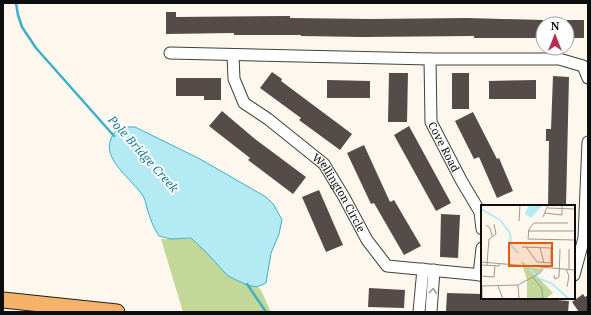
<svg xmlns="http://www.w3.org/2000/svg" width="591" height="315" font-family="'Noto Serif',serif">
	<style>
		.forest { fill: #c3d898 }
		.water { fill: #b4eaf4; stroke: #3db0c8 }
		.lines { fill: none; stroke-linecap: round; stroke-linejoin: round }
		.stream { stroke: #3db0c8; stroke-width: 2.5 }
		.building { fill: #554b49 }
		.minor-casing { stroke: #404040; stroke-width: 13 }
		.major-casing { stroke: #1e1e1e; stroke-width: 17 }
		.minor { stroke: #fff; stroke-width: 11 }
		.major { stroke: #f4b368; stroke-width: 15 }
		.oneway { stroke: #9e9e9e }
		.labels { text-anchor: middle; stroke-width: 4; stroke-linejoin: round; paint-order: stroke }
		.street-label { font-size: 11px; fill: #0d0d0d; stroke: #fff }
		.water-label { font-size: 12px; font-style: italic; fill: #1a7f9a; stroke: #fff }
		.inset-river { fill: none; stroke: #b4eaf4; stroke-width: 2 }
		.inset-road { fill: none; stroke: #9e9993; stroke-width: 1 }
		.view { fill: #e8590c; fill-opacity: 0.15; stroke: #e8590c; stroke-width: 2 }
		.inset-edge { fill: none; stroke: #0d0d0d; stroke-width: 2 }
	</style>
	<rect width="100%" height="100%" fill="#fef7ed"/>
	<path class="forest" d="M 161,239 L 197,239 L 261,290 L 271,312 L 183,312 Z"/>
	<path class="water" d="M 120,127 L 135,127 L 200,159 L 266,197 L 274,205 L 282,220 L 279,234 L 271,253 L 266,283 L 257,287 L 247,285 L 228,276 L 206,252 L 191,238 L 171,239 L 159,236 C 153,227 150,218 147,208 C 146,204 145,199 143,196 C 129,175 91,153 120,127 Z"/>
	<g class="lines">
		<g class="stream">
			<path d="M 16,3 L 18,15 L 22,27 L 36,48 L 114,136"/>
			<path d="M 247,284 L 266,312"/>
		</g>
	</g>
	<g class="building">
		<path d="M 166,12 L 176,12 L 176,17 L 290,16 L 290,18 L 370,19 L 467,18 L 543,20 L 543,38 L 474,38 L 474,36 L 361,37 L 301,36 L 301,35 L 234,35 L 234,33 L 166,34 Z"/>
		<rect x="567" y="20" width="17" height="18"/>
		<path d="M 272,72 L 282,79 L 281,81 L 352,134 L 340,150 L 299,120 L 301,118 L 260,88 Z"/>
		<path d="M 389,73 L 408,73 L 407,122 L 388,122 Z"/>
		<rect x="452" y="73" width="17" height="36"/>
		<path d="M 553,76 L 569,77 L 566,206 L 548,206 L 549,141 L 546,141 L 546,129 L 551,129 Z"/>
		<path d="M 176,78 L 221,78 L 221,100 L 204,100 L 204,96 L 176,96 Z"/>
		<path d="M 327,80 L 370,81 L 370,98 L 327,98 Z"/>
		<path d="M 536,80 L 536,99 L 489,99 L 489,81 Z"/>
		<path d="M 222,111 L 255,139 L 306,177 L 293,194 L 248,160 L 250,158 L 209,126 Z"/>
		<path d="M 473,112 L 497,159 L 499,158 L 513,191 L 497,198 L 479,157 L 474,159 L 455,121 Z"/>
		<path d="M 409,126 L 451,203 L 436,211 L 394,135 Z"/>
		<path d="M 364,145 L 390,202 L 394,200 L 421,246 L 404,255 L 374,203 L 371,204 L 347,153 Z"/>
		<path d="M 319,190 L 343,245 L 326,252 L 302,197 Z"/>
		<path d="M 441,214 L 460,215 L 458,258 L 440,257 Z"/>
		<path d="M 369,288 L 405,290 L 404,308 L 368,307 Z"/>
		<path d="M 447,293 L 482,294 L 482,298 L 534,298 L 569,301 L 568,312 L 446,311 Z"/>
		<path d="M 583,294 L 585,297 L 588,295 L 588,312 L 579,312 L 572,302 Z"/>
	</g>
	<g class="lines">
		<defs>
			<g id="minor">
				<path d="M 170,53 L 430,59 L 559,59 L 583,66 L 588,78"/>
				<path id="s1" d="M 233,55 L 234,79 L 244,103 L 268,119 L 324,164 L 344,197 L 367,240 L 387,266 L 482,275"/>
				<path id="s2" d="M 430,59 L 431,122 L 461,180 L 480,212 L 482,229"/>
				<path d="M 479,275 L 482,248"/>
				<path d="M 574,275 L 584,238 L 588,142"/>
				<path d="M 419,312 L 423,269"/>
				<path d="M 431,312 L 434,270"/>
			</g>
			<path id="major" d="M 3,300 L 117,312"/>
		</defs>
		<use href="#minor" class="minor-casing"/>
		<use href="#major" class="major-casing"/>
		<use href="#minor" class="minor"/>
		<use href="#major" class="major"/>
	</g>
	<defs><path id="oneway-chevron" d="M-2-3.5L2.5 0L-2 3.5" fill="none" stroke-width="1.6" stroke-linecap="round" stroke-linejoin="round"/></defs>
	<use class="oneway" href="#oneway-chevron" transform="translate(433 291) rotate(-85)"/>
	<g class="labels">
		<g class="street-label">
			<text dy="4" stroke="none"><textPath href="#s2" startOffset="91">Cove Road</textPath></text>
			<text dy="4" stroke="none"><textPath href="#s1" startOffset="183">Wellington Circle</textPath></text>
		</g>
		<g class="water-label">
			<text transform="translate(143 154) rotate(48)" y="4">Pole Bridge Creek</text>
		</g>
	</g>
	<g transform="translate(481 205)">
		<rect width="94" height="94" fill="#fef7ed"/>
		<path d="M 40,56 L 49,62 L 62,64 L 55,70 L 72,88 L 64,94 L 46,94 L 46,75 Z" fill="#c3d898"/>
		<path d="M 48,0 L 62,0 L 50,13 L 44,9 Z" fill="#b4eaf4"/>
		<path class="inset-river" d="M 0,4 L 19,15 L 29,28 L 30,40 L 37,48M 49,64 L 57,73 L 70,78 L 88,94"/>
		<path class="inset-road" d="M 67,3 L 94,4M 64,8 L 81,10 L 81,0M 62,12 L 67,0M 38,16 L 39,0M 87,18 L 53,18 L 48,24 L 47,34 L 94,35M 5,20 L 9,23 L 11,31M 47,26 L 94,26M 41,42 L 70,43 L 70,58 L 56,57 L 45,42M 59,43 L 63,58M 7,46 L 8,34 L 15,29 L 13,19M 0,57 L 94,65M 0,60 L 18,61 L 19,59M 6,60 L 7,46M 85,64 L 88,71 L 86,82M 88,64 L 88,44M 73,70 L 74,74 L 78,72 L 79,44M 0,71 L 13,72 L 14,60M 52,72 L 61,84 L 62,94M 37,80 L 38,94M 0,81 L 37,80 L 59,68 L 62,63M 17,81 L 22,94M 1,94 L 1,81"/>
		<path class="view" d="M 28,38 L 71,38 L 71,61 L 28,61 Z"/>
		<rect width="94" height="94" class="inset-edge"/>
	</g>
	<rect width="591" height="315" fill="none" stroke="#0d0d0d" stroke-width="8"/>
	<g transform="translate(555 36)"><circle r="19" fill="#ffffff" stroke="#9e9e9e"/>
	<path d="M0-3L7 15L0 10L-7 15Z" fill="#b82a50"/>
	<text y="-6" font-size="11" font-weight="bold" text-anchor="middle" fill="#0d0d0d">N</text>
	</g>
</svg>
